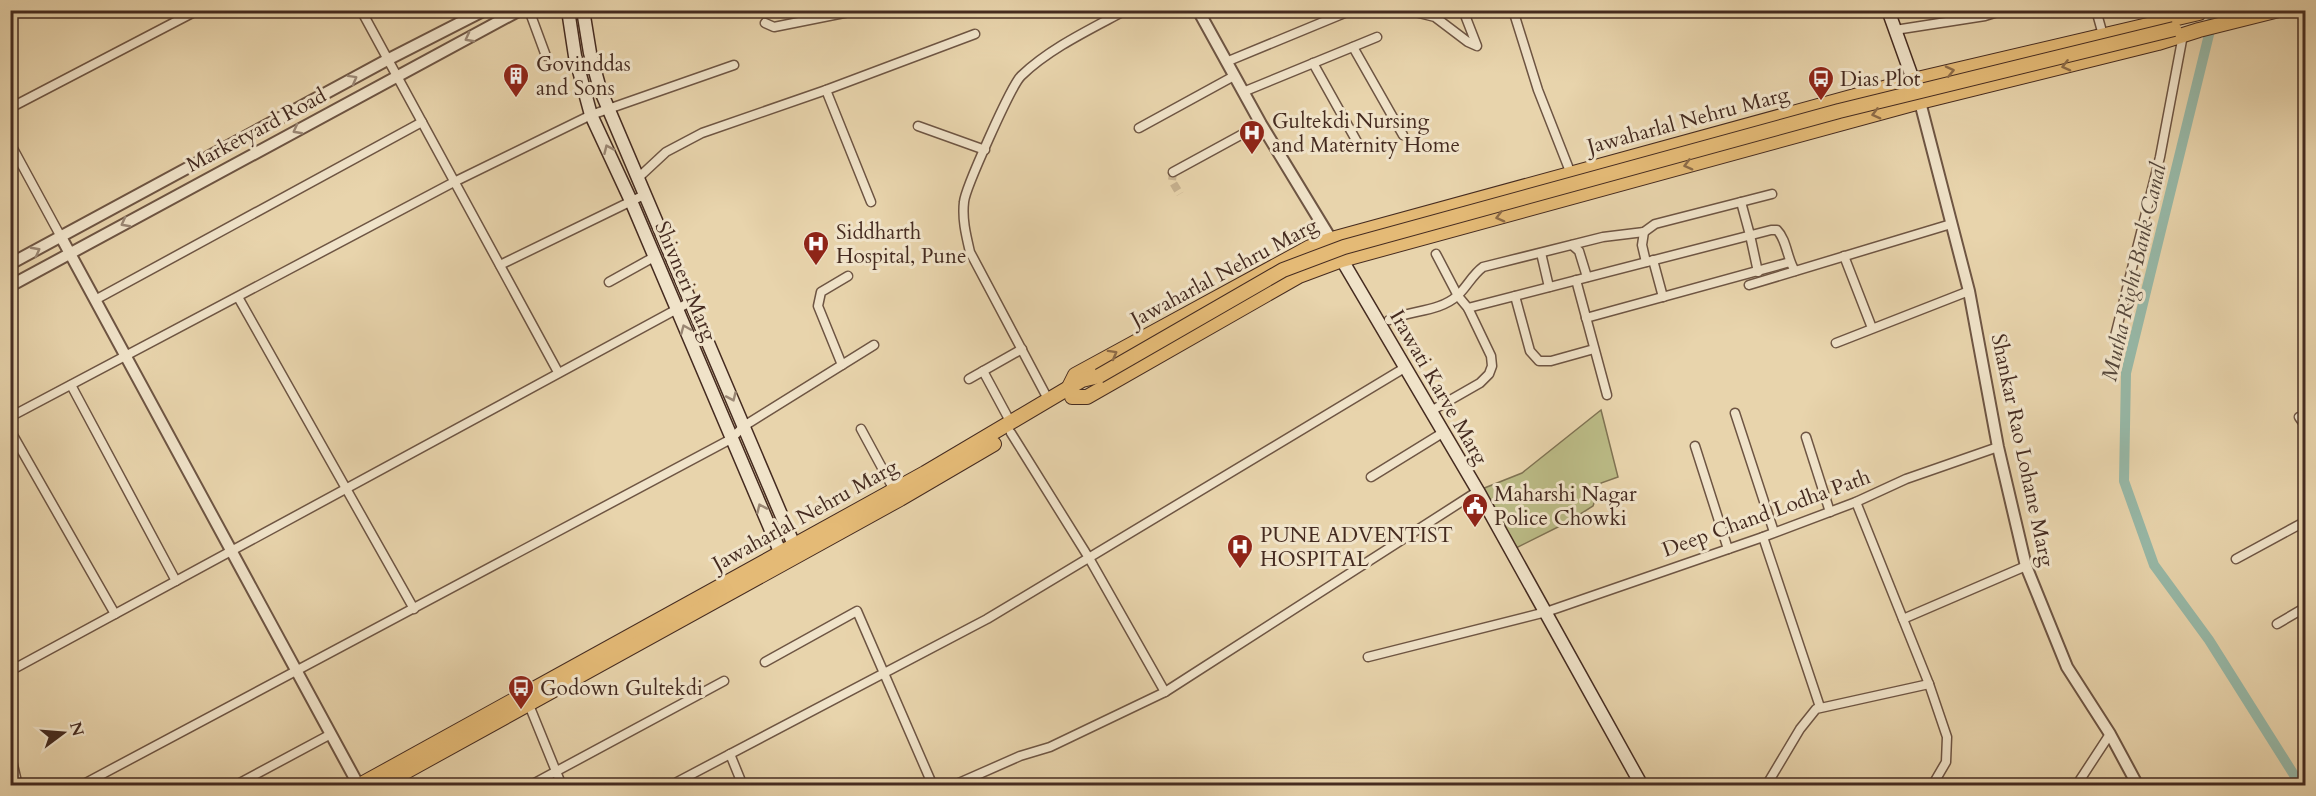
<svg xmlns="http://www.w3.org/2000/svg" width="2316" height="796" font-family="Cardo,serif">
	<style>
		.green { fill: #bbbb86; stroke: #807353; stroke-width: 1.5 }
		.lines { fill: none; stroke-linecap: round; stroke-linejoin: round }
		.canal { stroke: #97b8a7; stroke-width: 10 }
		.minor-tunnel { stroke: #c7b290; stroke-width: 8; stroke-dasharray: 8 4; stroke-linecap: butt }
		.minor-casing { stroke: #6e5543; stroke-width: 11 }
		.tertiary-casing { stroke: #6e5543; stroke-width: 14 }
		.secondary-casing { stroke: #452b20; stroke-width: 15 }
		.primary-casing { stroke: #452b20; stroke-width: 16 }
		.minor { stroke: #f0e3c9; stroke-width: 8 }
		.tertiary { stroke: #f0e3c9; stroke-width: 10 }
		.secondary { stroke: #f0e3c9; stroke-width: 12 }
		.primary { stroke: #e4ba76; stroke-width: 14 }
		.primary-bridge-casing { stroke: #452b20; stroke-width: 16; stroke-linecap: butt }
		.primary-bridge { stroke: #e4ba76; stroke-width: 14 }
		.oneway { stroke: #9a8774 }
		.oneway2 { stroke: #8d6b47 }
		.labels { text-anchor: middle; stroke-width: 6; stroke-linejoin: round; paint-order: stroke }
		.poi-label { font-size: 21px; fill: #452b20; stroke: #f0e3c9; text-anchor: start }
		.street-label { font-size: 21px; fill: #452b20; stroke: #f0e3c9 }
		.water-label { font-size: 22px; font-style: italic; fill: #55473b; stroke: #f0e3c9 }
	</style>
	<rect width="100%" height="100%" fill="#e8d4ac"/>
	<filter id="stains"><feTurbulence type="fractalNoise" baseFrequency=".00333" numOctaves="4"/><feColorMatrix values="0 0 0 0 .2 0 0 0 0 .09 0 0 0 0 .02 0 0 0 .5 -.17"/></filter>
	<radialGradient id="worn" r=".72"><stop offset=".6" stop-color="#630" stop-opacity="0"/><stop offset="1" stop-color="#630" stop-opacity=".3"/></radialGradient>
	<path class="green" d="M 1601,410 L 1618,477 L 1601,483 L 1593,506 L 1566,523 L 1514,549 L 1482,489 L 1522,473 Z"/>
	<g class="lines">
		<path class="canal" d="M 2215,10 L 2126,373 L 2124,481 L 2154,565 L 2209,640 L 2301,786"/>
		<path class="minor-tunnel" d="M 1173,172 L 1172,181 L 1180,194"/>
		<defs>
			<g id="minor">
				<path d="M 361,10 L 558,372"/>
				<path d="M 529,10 L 546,56"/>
				<path d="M 1407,10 L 1435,17 L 1468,42 L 1477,46 L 1463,10"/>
				<path d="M 1513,10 L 1538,90 L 1571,174"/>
				<path d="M 2096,10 L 2103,35"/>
				<path d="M 765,23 L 774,27 L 859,10"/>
				<path d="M 1895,30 L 1985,16 L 2004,10"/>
				<path d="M 1353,47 L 1403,135"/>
				<path d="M 1226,62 L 1352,10"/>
				<path d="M 1313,63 L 1361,149"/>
				<path d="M 826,90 L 871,202"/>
				<path d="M 1243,92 L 1377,37"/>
				<path d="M 10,108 L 198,10"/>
				<path d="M 918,126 L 985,150"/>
				<path d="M 1139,128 L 1234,76"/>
				<path d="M 10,143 L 61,237"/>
				<path d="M 1173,172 L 1261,124"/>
				<path d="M 637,179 L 666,152 L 702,133 L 826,90 L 975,34"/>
				<path d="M 1741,202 L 1750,235 L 1758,272"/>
				<path d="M 1644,232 L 1642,245 L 1646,262"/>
				<path d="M 1572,245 L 1579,251 L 1587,277"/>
				<path d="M 1541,253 L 1549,287"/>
				<path d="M 1844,256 L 1872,328"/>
				<path d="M 1653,260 L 1663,297"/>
				<path d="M 500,265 L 644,195"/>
				<path d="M 1576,280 L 1607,395"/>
				<path d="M 609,282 L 654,257"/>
				<path d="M 1749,285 L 1951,224"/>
				<path d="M 1515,296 L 1530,351 L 1539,361 L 1551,361 L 1594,349"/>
				<path d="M 238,297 L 414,609"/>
				<path d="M 95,300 L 422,122"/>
				<path d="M 1468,308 L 1771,230 L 1777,230 C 1787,240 1787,259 1795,271"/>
				<path d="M 1586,318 L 1790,262"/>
				<path d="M 1389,320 C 1411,310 1439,312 1457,296 C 1467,287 1472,275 1483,267 L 1603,237 L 1644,232 L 1655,224 L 1772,194"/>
				<path d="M 2114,340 L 2160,157 L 2183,35"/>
				<path d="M 1836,343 L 1969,291"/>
				<path d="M 842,365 L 818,306 L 821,292 L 848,276"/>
				<path d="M 983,371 L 1011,423"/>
				<path d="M 969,379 L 1022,349"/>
				<path d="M 71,385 L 176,581"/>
				<path d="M 1049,401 L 970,252 C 966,235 962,219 964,202 C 965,189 1011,86 1021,76 C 1050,48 1091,29 1126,10"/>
				<path d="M 1431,411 L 1480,383 L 1489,374 L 1492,366 L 1491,356 L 1468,308 L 1458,296 L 1436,254"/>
				<path d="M 1735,413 L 1774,532"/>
				<path d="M 10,417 L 454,182 L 591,115 L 734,65"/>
				<path d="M 2299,417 L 2306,427"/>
				<path d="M 861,429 L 894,490"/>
				<path d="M 10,430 L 115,614"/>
				<path d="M 1011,433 L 1089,558 L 1165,692"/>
				<path d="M 1806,437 L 1830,512"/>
				<path d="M 1695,446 L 1728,549"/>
				<path d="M 1371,477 L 1444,432"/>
				<path d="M 1856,502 L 1929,684 L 1947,737 L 1946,762 L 1932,786"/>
				<path d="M 1763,537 L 1820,707"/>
				<path d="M 2236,559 L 2306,521"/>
				<path d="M 1903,619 L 2026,566"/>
				<path d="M 2277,624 L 2306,607"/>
				<path d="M 1368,657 L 1546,612 L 1763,537 L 1856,502 L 1906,479 L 1998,447"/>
				<path d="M 765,662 L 857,611 L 933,786"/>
				<path d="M 10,671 L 690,302"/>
				<path d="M 527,700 L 562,786"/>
				<path d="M 10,752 L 18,786"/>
				<path d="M 730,754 L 743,786"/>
				<path d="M 80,786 L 731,439 L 744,426 L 874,345"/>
				<path d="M 234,786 L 331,734"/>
				<path d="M 529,786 L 724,681"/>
				<path d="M 678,786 L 677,782 L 987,619 L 1406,367"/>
				<path d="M 952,786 L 1020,756 L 1050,747 L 1165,692 L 1478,491"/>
				<path d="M 1766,786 L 1800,729 L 1816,709 L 1929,684"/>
				<path d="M 2076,786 L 2110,734"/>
			</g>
			<g id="tertiary">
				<path d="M 1198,10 L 1261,124 L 1334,244"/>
				<path d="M 1920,102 L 1969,291 L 1998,447 L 2026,566 L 2067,667 L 2110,734 L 2138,786"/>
				<path d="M 61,237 L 359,786"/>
				<path d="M 10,264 L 387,60 L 485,10"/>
				<path d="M 10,286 L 520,10"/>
			</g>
			<g id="secondary">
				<path d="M 568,10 L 575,56 L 591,115 L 631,201 L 784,561"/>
				<path d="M 583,10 L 590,53 L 600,89 L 797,552"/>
				<path d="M 1888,10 L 1916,88"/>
				<path d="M 1342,260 L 1478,491 L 1642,786"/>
			</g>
			<g id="primary">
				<path d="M 1068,389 L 1075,375 L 1310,247 L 1332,239 L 1913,80 L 2199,13"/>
				<path d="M 1072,397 L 1087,397 L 1299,276 L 1342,260 L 1920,102 L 2158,43 L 2199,30 L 2279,10"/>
				<path d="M 358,786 L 925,473 L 1082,380 L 1099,376"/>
				<path d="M 380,786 L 900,499 L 994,444"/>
			</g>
		</defs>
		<use href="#minor" class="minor-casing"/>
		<use href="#tertiary" class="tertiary-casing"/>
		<use href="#secondary" class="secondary-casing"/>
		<use href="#primary" class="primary-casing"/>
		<use href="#minor" class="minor"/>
		<use href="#tertiary" class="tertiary"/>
		<use href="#secondary" class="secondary"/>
		<use href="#primary" class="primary"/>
		<defs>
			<path id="primary-bridge" d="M 1099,376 L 1283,270 L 1344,247 L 1839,111 L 2174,29"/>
		</defs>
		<use href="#primary-bridge" class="primary-bridge-casing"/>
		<use href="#primary-bridge" class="primary-bridge"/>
	</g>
	<defs><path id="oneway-chevron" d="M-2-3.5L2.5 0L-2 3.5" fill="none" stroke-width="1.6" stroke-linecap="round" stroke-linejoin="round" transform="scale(1.5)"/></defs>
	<g class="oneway">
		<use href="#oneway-chevron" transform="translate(469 38) rotate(152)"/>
		<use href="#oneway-chevron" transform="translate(353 79) rotate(-29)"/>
		<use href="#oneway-chevron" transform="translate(297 130) rotate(152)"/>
		<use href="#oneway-chevron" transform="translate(608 149) rotate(-114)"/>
		<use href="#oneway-chevron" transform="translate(125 223) rotate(152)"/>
		<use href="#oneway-chevron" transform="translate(36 251) rotate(-28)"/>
		<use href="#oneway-chevron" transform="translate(685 329) rotate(-113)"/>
		<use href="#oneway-chevron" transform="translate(732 397) rotate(66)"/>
		<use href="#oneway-chevron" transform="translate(761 508) rotate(-114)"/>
	</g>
	<g class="oneway2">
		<use href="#oneway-chevron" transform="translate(2066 66) rotate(166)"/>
		<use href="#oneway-chevron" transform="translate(1950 71) rotate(-13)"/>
		<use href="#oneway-chevron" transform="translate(1876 114) rotate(165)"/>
		<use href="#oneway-chevron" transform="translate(1688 165) rotate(165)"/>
		<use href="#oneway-chevron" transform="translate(1500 217) rotate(165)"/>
		<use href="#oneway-chevron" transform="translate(1113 354) rotate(-29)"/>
	</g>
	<defs>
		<symbol id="building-pin" viewBox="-11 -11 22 30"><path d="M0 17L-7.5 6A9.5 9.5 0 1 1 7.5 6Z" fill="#8f2418" stroke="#f0e3c9"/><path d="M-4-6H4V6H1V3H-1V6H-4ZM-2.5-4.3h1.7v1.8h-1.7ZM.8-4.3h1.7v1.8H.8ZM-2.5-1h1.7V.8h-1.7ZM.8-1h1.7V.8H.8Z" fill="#fff"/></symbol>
		<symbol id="bus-pin" viewBox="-11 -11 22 30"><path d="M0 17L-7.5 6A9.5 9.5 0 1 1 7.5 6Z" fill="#8f2418" stroke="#f0e3c9"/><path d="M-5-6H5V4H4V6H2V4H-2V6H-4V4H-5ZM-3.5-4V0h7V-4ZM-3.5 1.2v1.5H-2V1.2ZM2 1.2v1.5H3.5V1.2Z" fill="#fff"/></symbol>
		<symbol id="hospital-pin" viewBox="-11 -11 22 30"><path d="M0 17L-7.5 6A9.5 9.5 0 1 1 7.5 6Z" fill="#8f2418" stroke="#f0e3c9"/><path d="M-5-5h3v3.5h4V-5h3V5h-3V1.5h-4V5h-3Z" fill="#fff"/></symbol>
		<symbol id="civic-pin" viewBox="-11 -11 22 30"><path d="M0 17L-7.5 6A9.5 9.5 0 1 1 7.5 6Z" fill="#8f2418" stroke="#f0e3c9"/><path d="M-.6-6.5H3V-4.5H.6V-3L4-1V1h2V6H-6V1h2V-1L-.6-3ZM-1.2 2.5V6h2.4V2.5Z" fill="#fff"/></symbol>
	</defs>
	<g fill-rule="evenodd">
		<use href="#building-pin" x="501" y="61" width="30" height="40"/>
		<use href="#bus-pin" x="1806" y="64" width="30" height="40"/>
		<use href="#hospital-pin" x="1237" y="118" width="30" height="40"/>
		<use href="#hospital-pin" x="801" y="229" width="30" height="40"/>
		<use href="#civic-pin" x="1460" y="491" width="30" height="40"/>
		<use href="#hospital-pin" x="1225" y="532" width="30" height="40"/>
		<use href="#bus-pin" x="506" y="673" width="30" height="40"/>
	</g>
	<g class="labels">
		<g class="poi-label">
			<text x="536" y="71">Govinddas<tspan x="536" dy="24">and Sons</tspan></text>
			<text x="1840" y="86">Dias Plot</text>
			<text x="1272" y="128">Gultekdi Nursing<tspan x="1272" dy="24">and Maternity Home</tspan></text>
			<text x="836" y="239">Siddharth<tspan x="836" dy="24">Hospital, Pune</tspan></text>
			<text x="1494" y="501">Maharshi Nagar<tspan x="1494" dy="24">Police Chowki</tspan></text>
			<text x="1260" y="542">PUNE ADVENTIST<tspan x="1260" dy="24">HOSPITAL</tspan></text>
			<text x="540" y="695">Godown Gultekdi</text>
		</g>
		<g class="street-label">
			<text transform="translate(1688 120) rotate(-15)" y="7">Jawaharlal Nehru Marg</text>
			<text transform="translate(256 130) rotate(-28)" y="7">Marketyard Road</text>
			<text transform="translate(1224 272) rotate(-28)" y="7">Jawaharlal Nehru Marg</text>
			<text transform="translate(686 281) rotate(67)" y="7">Shivneri Marg</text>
			<text transform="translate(1439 387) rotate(60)" y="7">Irawati Karve Marg</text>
			<text transform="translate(2023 450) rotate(78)" y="7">Shankar Rao Lohane Marg</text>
			<text transform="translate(1766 513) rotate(-20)" y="7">Deep Chand Lodha Path</text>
			<text transform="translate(805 515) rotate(-29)" y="7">Jawaharlal Nehru Marg</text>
		</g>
		<g class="water-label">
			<text transform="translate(2133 272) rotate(-77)" y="8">Mutha Right Bank Canal</text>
		</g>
	</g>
	<rect width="2316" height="796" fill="none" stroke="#e8d4ac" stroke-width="36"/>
	<rect x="12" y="12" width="2292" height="772" fill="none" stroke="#452b20" stroke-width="3"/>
	<rect x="18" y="18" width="2280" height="760" fill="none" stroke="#452b20" stroke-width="1.5"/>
	<g transform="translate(63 733) rotate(74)" stroke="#f0e3c9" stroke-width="4.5" paint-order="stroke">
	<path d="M0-4.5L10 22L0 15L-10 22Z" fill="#452b20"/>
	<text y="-9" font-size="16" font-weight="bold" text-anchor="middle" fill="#452b20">N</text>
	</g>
	<rect width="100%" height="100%" filter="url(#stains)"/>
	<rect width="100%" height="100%" fill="url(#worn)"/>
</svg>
